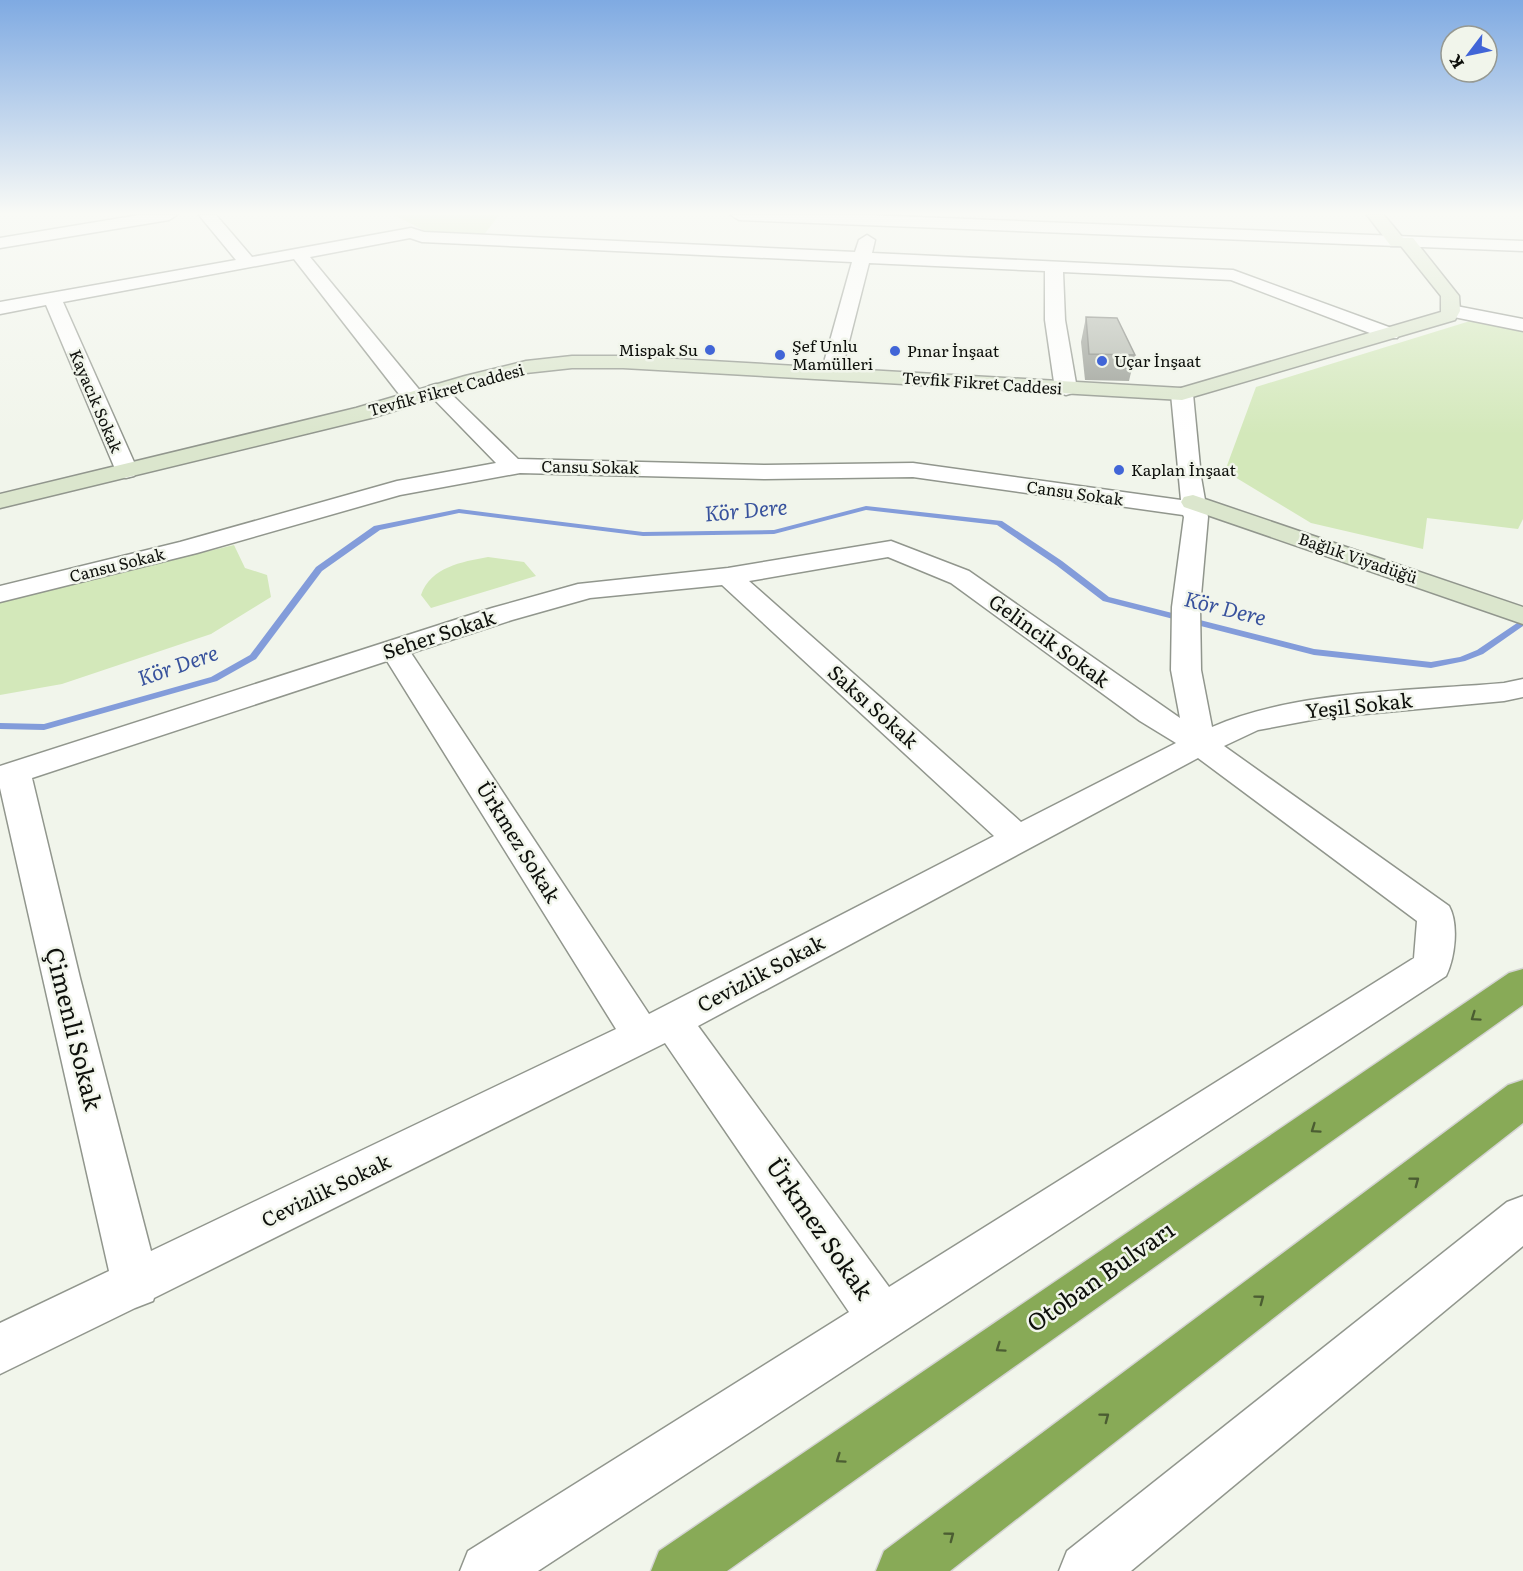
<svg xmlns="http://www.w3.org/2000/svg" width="1523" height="1571" font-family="Literata,serif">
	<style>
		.green { fill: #d3e8ba }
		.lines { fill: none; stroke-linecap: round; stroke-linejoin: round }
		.stream { fill: #839cda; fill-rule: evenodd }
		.street-casing { stroke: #91968d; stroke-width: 3 }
		.secondary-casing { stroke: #91968d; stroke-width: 3 }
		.highway-casing { stroke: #d4d4d3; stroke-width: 3 }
		.street { fill: #fff; fill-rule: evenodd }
		.secondary { fill: #dbe6cd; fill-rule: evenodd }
		.highway { fill: #88aa57; fill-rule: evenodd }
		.wall { fill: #999d95 }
		.building { fill: #b2b7ad; stroke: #7d8079; stroke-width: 1.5 }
		.oneway { stroke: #4b5d32 }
		.poi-dot { fill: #4165d7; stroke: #f1f5eb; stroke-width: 2 }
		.labels { text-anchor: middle; stroke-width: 5; stroke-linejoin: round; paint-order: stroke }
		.far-poi-label { font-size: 16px; fill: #0e100c; stroke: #f1f5eb; text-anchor: start }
		.far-street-label { font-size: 16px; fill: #0e100c; stroke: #f1f5eb }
		.street-label { font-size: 20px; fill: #0e100c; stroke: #f1f5eb }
		.water-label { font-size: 21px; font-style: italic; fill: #38529d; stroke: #f1f5eb }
		.near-street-label { font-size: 24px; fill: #0e100c; stroke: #f1f5eb }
	</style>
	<rect width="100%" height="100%" fill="#f1f5eb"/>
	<g class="green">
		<path d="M 394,215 L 499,215 L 483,236 L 429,233 Z"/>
		<path d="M 1470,321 L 1523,330 L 1523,519 L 1518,529 L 1427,518 L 1423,549 L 1311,523 L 1225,471 L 1256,387 Z"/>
		<path d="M 234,545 L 245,568 L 267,575 L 271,597 L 211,634 L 62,684 L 0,695 L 0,601 Z"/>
		<path d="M 488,557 L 524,562 L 536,576 L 431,608 L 421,595 C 431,567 461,562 488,557 Z"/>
	</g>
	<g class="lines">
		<path class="stream" d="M 866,506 L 1002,521 L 1062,561 L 1109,597 L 1314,649 L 1431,662 L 1460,657 L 1477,650 L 1523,619 L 1523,626 L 1483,654 L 1465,661 L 1431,668 L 1314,655 L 1103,601 L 1056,565 L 997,525 L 866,510 L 774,534 L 643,536 L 459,513 L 380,530 L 322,571 L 256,659 L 217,681 L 44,730 L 0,729 L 0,723 L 44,724 L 211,677 L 250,655 L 316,567 L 374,526 L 459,509 L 643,532 L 774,530 Z"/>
		<defs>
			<g id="street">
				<path d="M 139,215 L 177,215 L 169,220 L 0,248 L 0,238 Z"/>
				<path d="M 199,215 L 216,215 L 252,257 L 411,228 L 424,232 L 855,252 L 859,240 L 867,235 L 875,240 L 872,253 L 1233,270 L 1397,330 L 1400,334 L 1397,338 L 1383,338 L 1231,280 L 1063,272 L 1065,320 L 1077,389 L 1073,393 L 1066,395 L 1059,393 L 1055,389 L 1045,320 L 1045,271 L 869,263 L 841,373 L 838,377 L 831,379 L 824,377 L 821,373 L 852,262 L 422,242 L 410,238 L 310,257 L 422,393 L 425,398 L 422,403 L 414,404 L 406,403 L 294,259 L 63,302 L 138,471 L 134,476 L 126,478 L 118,476 L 46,305 L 0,314 L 0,302 L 236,260 Z"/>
				<path d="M 731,215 L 867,215 L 1523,241 L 1523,251 L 739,220 Z"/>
				<path d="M 1451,305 L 1523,319 L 1523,331 L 1444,315 L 1442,311 L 1444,307 Z"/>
				<path d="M 436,384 L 443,386 L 518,459 L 765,465 L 913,463 L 1181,500 L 1171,394 L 1174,389 L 1182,388 L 1190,389 L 1193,394 L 1201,477 L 1208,517 L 1200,607 L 1201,670 L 1212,727 C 1296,690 1413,691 1504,683 L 1523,679 L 1523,697 L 1504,701 L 1322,718 L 1258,730 L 1224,746 L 1449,906 C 1459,924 1455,958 1446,976 L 538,1571 L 460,1571 L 468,1551 L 849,1312 L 665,1043 L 154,1298 L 153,1301 L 135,1308 L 0,1374 L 0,1323 L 109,1271 L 0,788 L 0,766 L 492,608 L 578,584 L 728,568 L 891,541 L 969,571 L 1180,718 L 1171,670 L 1172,607 L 1184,517 L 1183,515 L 913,477 L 765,479 L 520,473 L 400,495 L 197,553 L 0,602 L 0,586 L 180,542 L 397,481 L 496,463 L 429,394 L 425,390 L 429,386 ZM 888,557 L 951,583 L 1140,721 L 1176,743 L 1021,822 L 749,581 ZM 722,585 L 994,836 L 649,1014 L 411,653 L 512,620 L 590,598 ZM 387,661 L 616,1029 L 151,1251 L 80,978 L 32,778 ZM 1198,758 L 1417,921 L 1414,958 L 889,1287 L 698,1026 Z"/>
				<path d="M 1523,1196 L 1523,1246 L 1131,1571 L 1059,1571 L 1067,1551 L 1507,1202 Z"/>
			</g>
			<g id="secondary">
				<path d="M 1367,215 L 1384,215 L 1403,238 L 1413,238 L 1459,296 L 1460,311 L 1455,320 L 1182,400 L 623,368 L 572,368 L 526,373 L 479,385 L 371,418 L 0,508 L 0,494 L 356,408 L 465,376 L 526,361 L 572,356 L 623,356 L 1181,388 L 1441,312 L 1441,296 L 1401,246 L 1391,246 Z"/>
				<path d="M 1193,495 L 1523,607 L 1523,624 L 1184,507 L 1181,502 L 1184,497 Z"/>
			</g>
			<g id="highway">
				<path d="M 1523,969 L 1523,1005 L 727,1571 L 651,1571 L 659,1551 L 1509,973 Z"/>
				<path d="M 1523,1080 L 1523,1123 L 950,1571 L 876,1571 L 884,1551 L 1508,1085 Z"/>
			</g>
		</defs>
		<use href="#street" class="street-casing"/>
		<use href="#secondary" class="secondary-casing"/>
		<use href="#highway" class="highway-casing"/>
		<use href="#street" class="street"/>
		<use href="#secondary" class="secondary"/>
		<use href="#highway" class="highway"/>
	</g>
	<path class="wall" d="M 1086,317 L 1135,355 L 1129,381 L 1085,380 L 1081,342 Z"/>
	<path class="building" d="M 1086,317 L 1117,318 L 1135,355 L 1089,354 Z"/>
	<defs><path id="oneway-chevron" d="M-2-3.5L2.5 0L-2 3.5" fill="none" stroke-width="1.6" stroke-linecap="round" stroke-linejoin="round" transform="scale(1.5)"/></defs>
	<g class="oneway">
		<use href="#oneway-chevron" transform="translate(1475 1017) rotate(145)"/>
		<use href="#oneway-chevron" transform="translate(1315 1129) rotate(145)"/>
		<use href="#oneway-chevron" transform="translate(1415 1181) rotate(-37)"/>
		<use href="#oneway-chevron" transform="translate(1260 1299) rotate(-37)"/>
		<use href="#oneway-chevron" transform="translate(1000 1348) rotate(145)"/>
		<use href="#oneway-chevron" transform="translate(1105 1417) rotate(-37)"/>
		<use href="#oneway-chevron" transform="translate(840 1459) rotate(145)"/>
		<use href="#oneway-chevron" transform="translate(950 1536) rotate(-37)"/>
	</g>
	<linearGradient id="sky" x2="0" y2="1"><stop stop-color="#7faae2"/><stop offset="0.49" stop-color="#f9faf6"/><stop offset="1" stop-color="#f9faf6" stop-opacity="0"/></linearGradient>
	<rect width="1523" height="435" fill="url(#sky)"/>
	<g class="poi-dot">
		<circle cx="710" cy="350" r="6"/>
		<circle cx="895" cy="351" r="6"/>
		<circle cx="780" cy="355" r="6"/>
		<circle cx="1102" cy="361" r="6"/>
		<circle cx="1119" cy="470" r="6"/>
	</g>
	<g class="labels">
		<g class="far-poi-label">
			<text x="792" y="352">Şef Unlu<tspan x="792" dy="18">Mamülleri</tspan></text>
			<text x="698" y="356" text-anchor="end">Mispak Su</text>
			<text x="907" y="357">Pınar İnşaat</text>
			<text x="1114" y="367">Uçar İnşaat</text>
			<text x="1131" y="476">Kaplan İnşaat</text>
		</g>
		<g class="far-street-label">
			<text transform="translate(982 383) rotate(4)" y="6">Tevfik Fikret Caddesi</text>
			<text transform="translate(446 390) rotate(-15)" y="6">Tevfik Fikret Caddesi</text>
			<text transform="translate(96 401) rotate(67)" y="6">Kayacık Sokak</text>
			<text transform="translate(590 467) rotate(1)" y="6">Cansu Sokak</text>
			<text transform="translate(1075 493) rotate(8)" y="6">Cansu Sokak</text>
			<text transform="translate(1358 558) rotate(19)" y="6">Bağlık Viyadüğü</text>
			<text transform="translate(117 565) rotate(-14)" y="6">Cansu Sokak</text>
		</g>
		<g class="street-label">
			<text transform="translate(439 635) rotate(-18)" y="7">Seher Sokak</text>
			<text transform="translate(1049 641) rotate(36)" y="7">Gelincik Sokak</text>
			<text transform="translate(1359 706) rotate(-6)" y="7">Yeşil Sokak</text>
			<text transform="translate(873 707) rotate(42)" y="7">Saksı Sokak</text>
			<text transform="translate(518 842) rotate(58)" y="7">Ürkmez Sokak</text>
			<text transform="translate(761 974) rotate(-28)" y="7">Cevizlik Sokak</text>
			<text transform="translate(326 1191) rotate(-26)" y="7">Cevizlik Sokak</text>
		</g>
		<g class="water-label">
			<text transform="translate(746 511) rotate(-5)" y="7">Kör Dere</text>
			<text transform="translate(1225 609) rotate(14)" y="7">Kör Dere</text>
			<text transform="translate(178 666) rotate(-19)" y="7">Kör Dere</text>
		</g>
		<g class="near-street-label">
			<text transform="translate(73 1029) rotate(76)" y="8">Çimenli Sokak</text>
			<text transform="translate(819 1229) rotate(55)" y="8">Ürkmez Sokak</text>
			<text transform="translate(1101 1277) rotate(-35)" y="8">Otoban Bulvarı</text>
		</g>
	</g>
	<g transform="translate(1469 54) rotate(238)"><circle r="28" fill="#f1f5eb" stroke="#969992" stroke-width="1.5"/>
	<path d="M0-4.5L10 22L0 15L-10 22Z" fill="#4165d7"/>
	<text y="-9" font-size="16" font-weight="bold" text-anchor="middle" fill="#0e100c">K</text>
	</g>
</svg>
